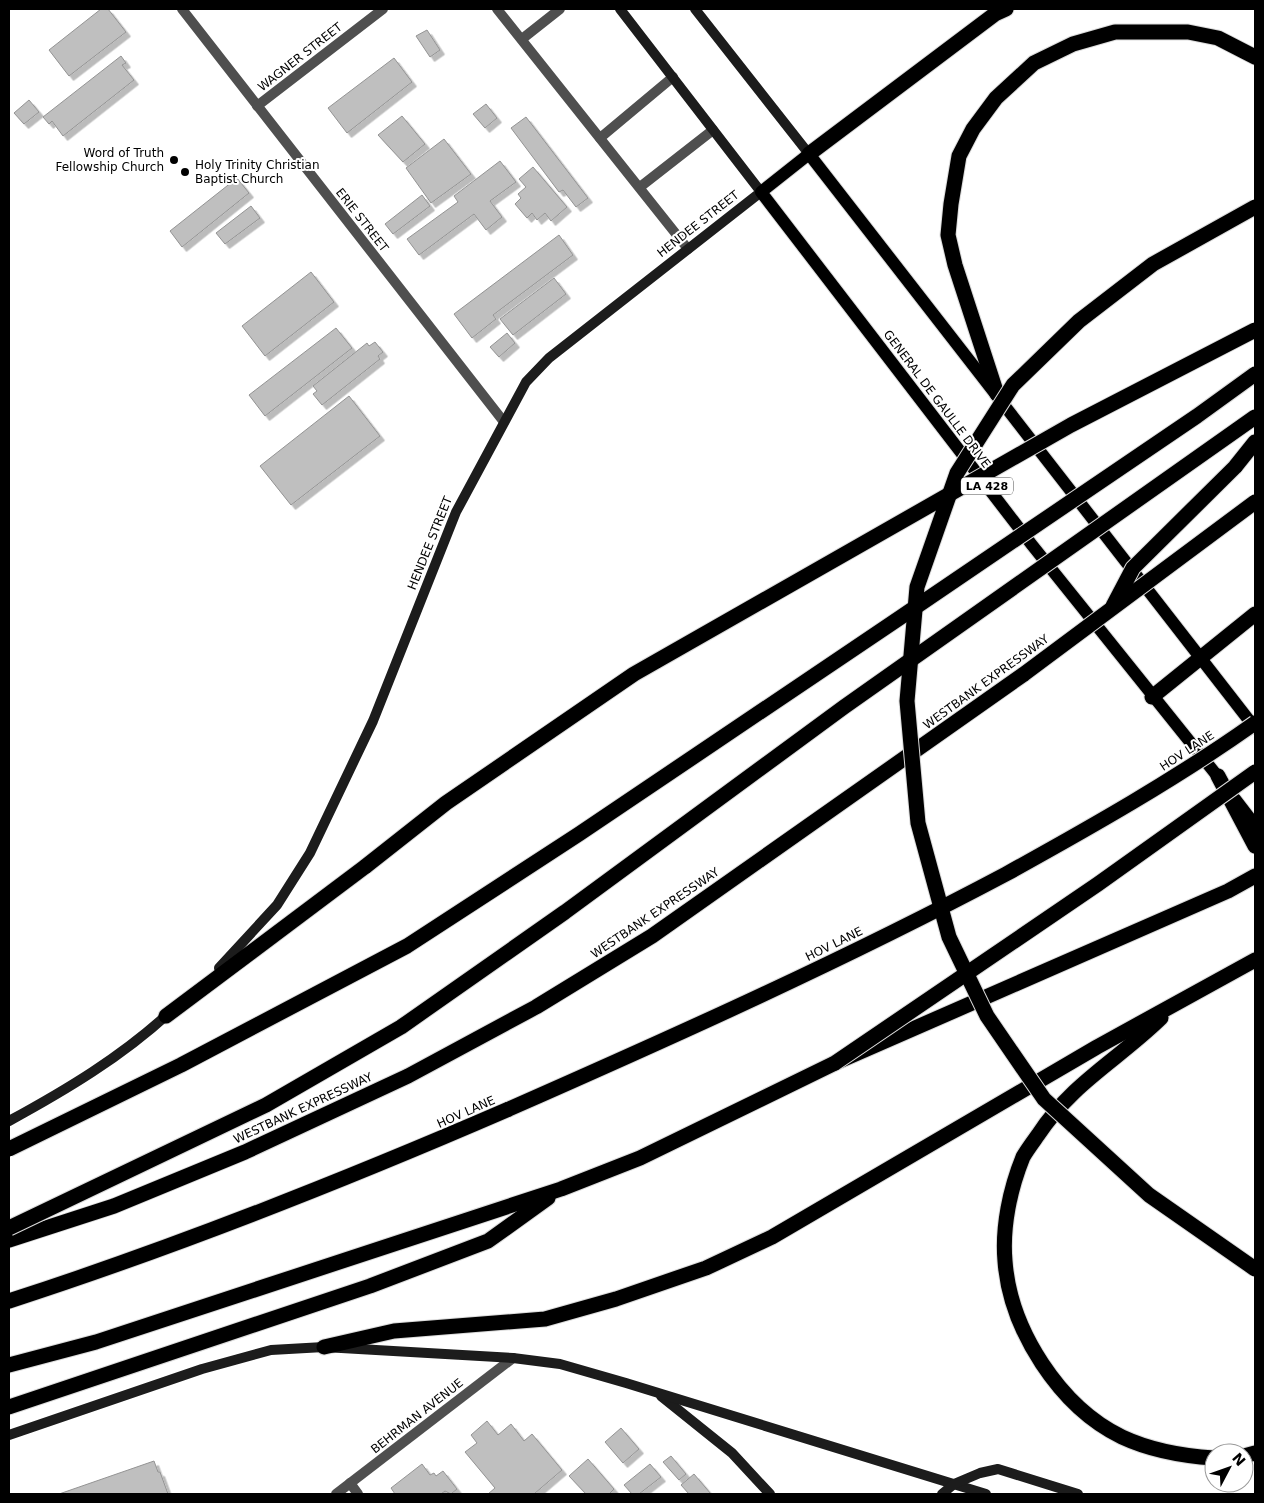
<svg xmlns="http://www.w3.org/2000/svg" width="1264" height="1503" font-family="'DejaVu Sans',sans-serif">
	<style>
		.building { fill: #bfbfbf; stroke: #939393; filter: url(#shadow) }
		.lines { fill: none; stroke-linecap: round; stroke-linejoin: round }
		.primary-casing { stroke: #dbdbdb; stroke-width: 14 }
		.highway-casing { stroke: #dbdbdb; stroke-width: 17 }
		.lane { stroke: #4f4f4f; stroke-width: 10 }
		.street { stroke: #4f4f4f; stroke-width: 10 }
		.secondary { stroke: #1c1c1c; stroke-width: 10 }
		.primary { stroke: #000; stroke-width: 12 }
		.highway { stroke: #000; stroke-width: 15 }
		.highway-bridge-casing { stroke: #dbdbdb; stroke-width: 17; stroke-linecap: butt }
		.highway-bridge { stroke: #000; stroke-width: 15 }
		.poi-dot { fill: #000; stroke: #fff; stroke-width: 2 }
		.labels { text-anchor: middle; stroke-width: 4; stroke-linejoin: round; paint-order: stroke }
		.shield { fill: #fff; stroke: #4c4c4c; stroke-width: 1 }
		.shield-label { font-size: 11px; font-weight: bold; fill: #000 }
		.street-label { font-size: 12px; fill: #000; stroke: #fff }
		.poi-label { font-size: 12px; fill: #000; stroke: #fff; text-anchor: end }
	</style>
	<defs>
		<filter id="shadow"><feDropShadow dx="4.5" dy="4.5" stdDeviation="0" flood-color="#0004"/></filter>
	</defs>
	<rect width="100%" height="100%" fill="#fff"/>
	<g class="building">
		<path d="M 101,9 L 108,9 L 126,32 L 69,76 L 49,50 Z"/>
		<path d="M 427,30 L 440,50 L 430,57 L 416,36 Z"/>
		<path d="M 121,56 L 126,63 L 122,65 L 134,80 L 63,136 L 52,121 L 49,124 L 43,117 Z"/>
		<path d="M 394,58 L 412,82 L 347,133 L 328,108 Z"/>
		<path d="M 29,100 L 39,112 L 24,124 L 14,113 Z"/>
		<path d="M 486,104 L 497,118 L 485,128 L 473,114 Z"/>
		<path d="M 402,116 L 425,144 L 403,162 L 378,135 Z"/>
		<path d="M 526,117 L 588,198 L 576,207 L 563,190 L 559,192 L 511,128 Z"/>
		<path d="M 444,139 L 471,174 L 431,203 L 406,168 Z"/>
		<path d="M 500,161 L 516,182 L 490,201 L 502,217 L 486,230 L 474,214 L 419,255 L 407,239 L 458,202 L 454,196 Z"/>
		<path d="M 533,167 L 567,207 L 551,221 L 545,213 L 537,220 L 532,213 L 527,218 L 515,204 L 521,198 L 518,194 L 526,187 L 519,179 Z"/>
		<path d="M 237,178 L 249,193 L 182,247 L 170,231 Z"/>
		<path d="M 422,195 L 430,206 L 393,234 L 385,224 Z"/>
		<path d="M 251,206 L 260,218 L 225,244 L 216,233 Z"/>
		<path d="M 559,235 L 573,255 L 493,315 L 496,319 L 472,338 L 454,314 Z"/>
		<path d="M 311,272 L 334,302 L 265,356 L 242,326 Z"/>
		<path d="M 554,278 L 566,294 L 513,335 L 500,319 Z"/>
		<path d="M 336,328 L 352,348 L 265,416 L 249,395 Z"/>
		<path d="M 507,333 L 515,343 L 499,357 L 490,347 Z"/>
		<path d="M 375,342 L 383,352 L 378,356 L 380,359 L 322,405 L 313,394 L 317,391 L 313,386 L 367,343 L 369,346 Z"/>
		<path d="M 349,396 L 380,436 L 291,505 L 260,466 Z"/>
		<path d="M 487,1421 L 498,1435 L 511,1424 L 524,1441 L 532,1434 L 562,1470 L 534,1494 L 488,1494 L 495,1488 L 465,1452 L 477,1443 L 471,1435 Z"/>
		<path d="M 621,1428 L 639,1449 L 623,1463 L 605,1442 Z"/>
		<path d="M 671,1456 L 686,1474 L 679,1480 L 663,1462 Z"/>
		<path d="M 588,1459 L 614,1489 L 609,1494 L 586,1494 L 569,1476 Z"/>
		<path d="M 154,1461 L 158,1472 L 160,1472 L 168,1494 L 59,1494 Z"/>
		<path d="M 422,1464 L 430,1475 L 434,1473 L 436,1476 L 443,1471 L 457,1489 L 451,1494 L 445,1491 L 441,1494 L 395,1494 L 391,1488 Z"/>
		<path d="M 650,1464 L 661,1477 L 639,1494 L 632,1494 L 624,1485 Z"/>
		<path d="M 694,1474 L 711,1494 L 689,1494 L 681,1485 Z"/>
	</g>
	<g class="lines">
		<defs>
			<g id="primary">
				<path d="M 1223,783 L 1032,545 L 761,192 L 809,154 L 1255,728"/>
				<path d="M 1235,799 L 1255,825"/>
			</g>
			<g id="highway">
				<path d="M 809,154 L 995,14 L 1006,9"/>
				<path d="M 997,394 L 955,265 L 948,235 L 951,204 L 959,156 L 973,129 L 996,98 L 1034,63 L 1073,44 L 1115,32 L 1188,32 L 1218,38 L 1255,57"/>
				<path d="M 1235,467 L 1255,442"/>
				<path d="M 1152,697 L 1255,614"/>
				<path d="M 1218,776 L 1255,846"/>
				<path d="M 166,1016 L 366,866"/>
				<path d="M 1161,1018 C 1118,1060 1072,1083 1038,1135 C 1033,1142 1027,1150 1023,1157 C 1010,1189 1002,1227 1005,1261 C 1010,1330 1060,1407 1122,1437 C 1152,1451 1182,1456 1214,1458"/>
				<path d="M 9,1240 L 114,1206 L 245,1152 L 408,1076 L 536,1007 L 652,936 L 1024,674"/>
				<path d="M 9,1301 C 179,1246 345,1180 509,1109"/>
				<path d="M 324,1347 L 394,1331 L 545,1319 L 616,1299 L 706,1268 L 772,1237 L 1097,1047 L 1255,960"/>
				<path d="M 9,1365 L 96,1342 L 561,1189 L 640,1158 L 835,1063 L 1228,891 L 1255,876"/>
				<path d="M 9,1407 L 370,1286 L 488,1241 L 548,1198"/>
				<path d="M 1244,1456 L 1255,1453"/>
			</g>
		</defs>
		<use href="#primary" class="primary-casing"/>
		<use href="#highway" class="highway-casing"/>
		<g class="lane">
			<path d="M 497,9 L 688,249"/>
			<path d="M 522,39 L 560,9"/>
			<path d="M 600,138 L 673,77"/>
			<path d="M 640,187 L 713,130"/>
			<path d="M 350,1483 L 358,1494"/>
		</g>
		<g class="street">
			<path d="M 182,9 L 504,422"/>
			<path d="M 257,106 L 383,9"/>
			<path d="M 336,1494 L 513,1358"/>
		</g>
		<g class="secondary">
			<path d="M 695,9 L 809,154"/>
			<path d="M 219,968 L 277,905 L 310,853 L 373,721 L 456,512 L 526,382 L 549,358 L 761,192 L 620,9"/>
			<path d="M 9,1121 C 66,1090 121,1057 169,1013"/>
			<path d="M 661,1396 L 732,1453 L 770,1494"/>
			<path d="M 9,1435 L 202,1369 L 271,1350 L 324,1347 L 513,1358 L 560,1364 L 626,1383 L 986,1494"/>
			<path d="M 942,1494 L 954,1484 L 980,1473 L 998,1469 L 1078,1494"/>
		</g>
		<use href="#primary" class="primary"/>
		<use href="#highway" class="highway"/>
		<defs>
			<g id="highway-bridge">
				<path d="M 1255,207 L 1153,264 L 1079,321 L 1013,385 L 957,473 L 917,587 L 907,701 L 918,823 L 949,937 L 987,1016 L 1044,1099 L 1149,1195 L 1255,1269"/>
				<path d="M 1113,606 L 1133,568 L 1235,467"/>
				<path d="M 1024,674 L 1255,502"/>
				<path d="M 366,866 L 446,803 L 634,674 L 1071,425 L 1255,330"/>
				<path d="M 835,1063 L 1098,884 L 1255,772"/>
				<path d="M 509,1109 C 677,1035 844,960 1006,874 C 1091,827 1176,779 1255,723"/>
				<path d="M 9,1149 L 181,1065 L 407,946 L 579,834 L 901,617 L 1197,416 L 1255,374"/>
				<path d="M 9,1228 L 266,1105 L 401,1027 L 565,912 L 844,707 L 1255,417"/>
			</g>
		</defs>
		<use href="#highway-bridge" class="highway-bridge-casing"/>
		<use href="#highway-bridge" class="highway-bridge"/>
	</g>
	<g class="poi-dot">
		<circle cx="174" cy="160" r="5"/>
		<circle cx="185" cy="172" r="5"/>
	</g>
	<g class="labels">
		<rect class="shield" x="961" y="477.5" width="52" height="17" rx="4"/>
		<g class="shield-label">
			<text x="987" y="490">LA 428</text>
		</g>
		<g class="street-label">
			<text transform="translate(300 57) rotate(-38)" y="4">WAGNER STREET</text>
			<text transform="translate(362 220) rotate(52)" y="4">ERIE STREET</text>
			<text transform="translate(698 224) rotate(-38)" y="4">HENDEE STREET</text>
			<text transform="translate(937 399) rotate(53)" y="4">GENERAL DE GAULLE DRIVE</text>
			<text transform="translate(430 543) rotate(-68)" y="4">HENDEE STREET</text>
			<text transform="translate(986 682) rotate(-36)" y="4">WESTBANK EXPRESSWAY</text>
			<text transform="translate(1187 751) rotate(-33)" y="4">HOV LANE</text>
			<text transform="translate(655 913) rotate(-34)" y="4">WESTBANK EXPRESSWAY</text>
			<text transform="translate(834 944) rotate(-26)" y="4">HOV LANE</text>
			<text transform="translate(303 1108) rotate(-25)" y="4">WESTBANK EXPRESSWAY</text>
			<text transform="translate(466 1112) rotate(-24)" y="4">HOV LANE</text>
			<text transform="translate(417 1416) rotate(-38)" y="4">BEHRMAN AVENUE</text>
		</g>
		<g class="poi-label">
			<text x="164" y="157">Word of Truth<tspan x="164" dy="14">Fellowship Church</tspan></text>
			<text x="195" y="169" text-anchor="start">Holy Trinity Christian<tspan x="195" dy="14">Baptist Church</tspan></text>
		</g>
	</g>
	<rect width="1264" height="1503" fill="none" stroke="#000000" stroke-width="20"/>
	<g transform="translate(1229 1468) rotate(49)"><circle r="24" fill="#ffffff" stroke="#999999"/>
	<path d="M0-4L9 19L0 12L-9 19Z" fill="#000000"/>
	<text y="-8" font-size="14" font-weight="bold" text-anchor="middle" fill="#000000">N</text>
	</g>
</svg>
